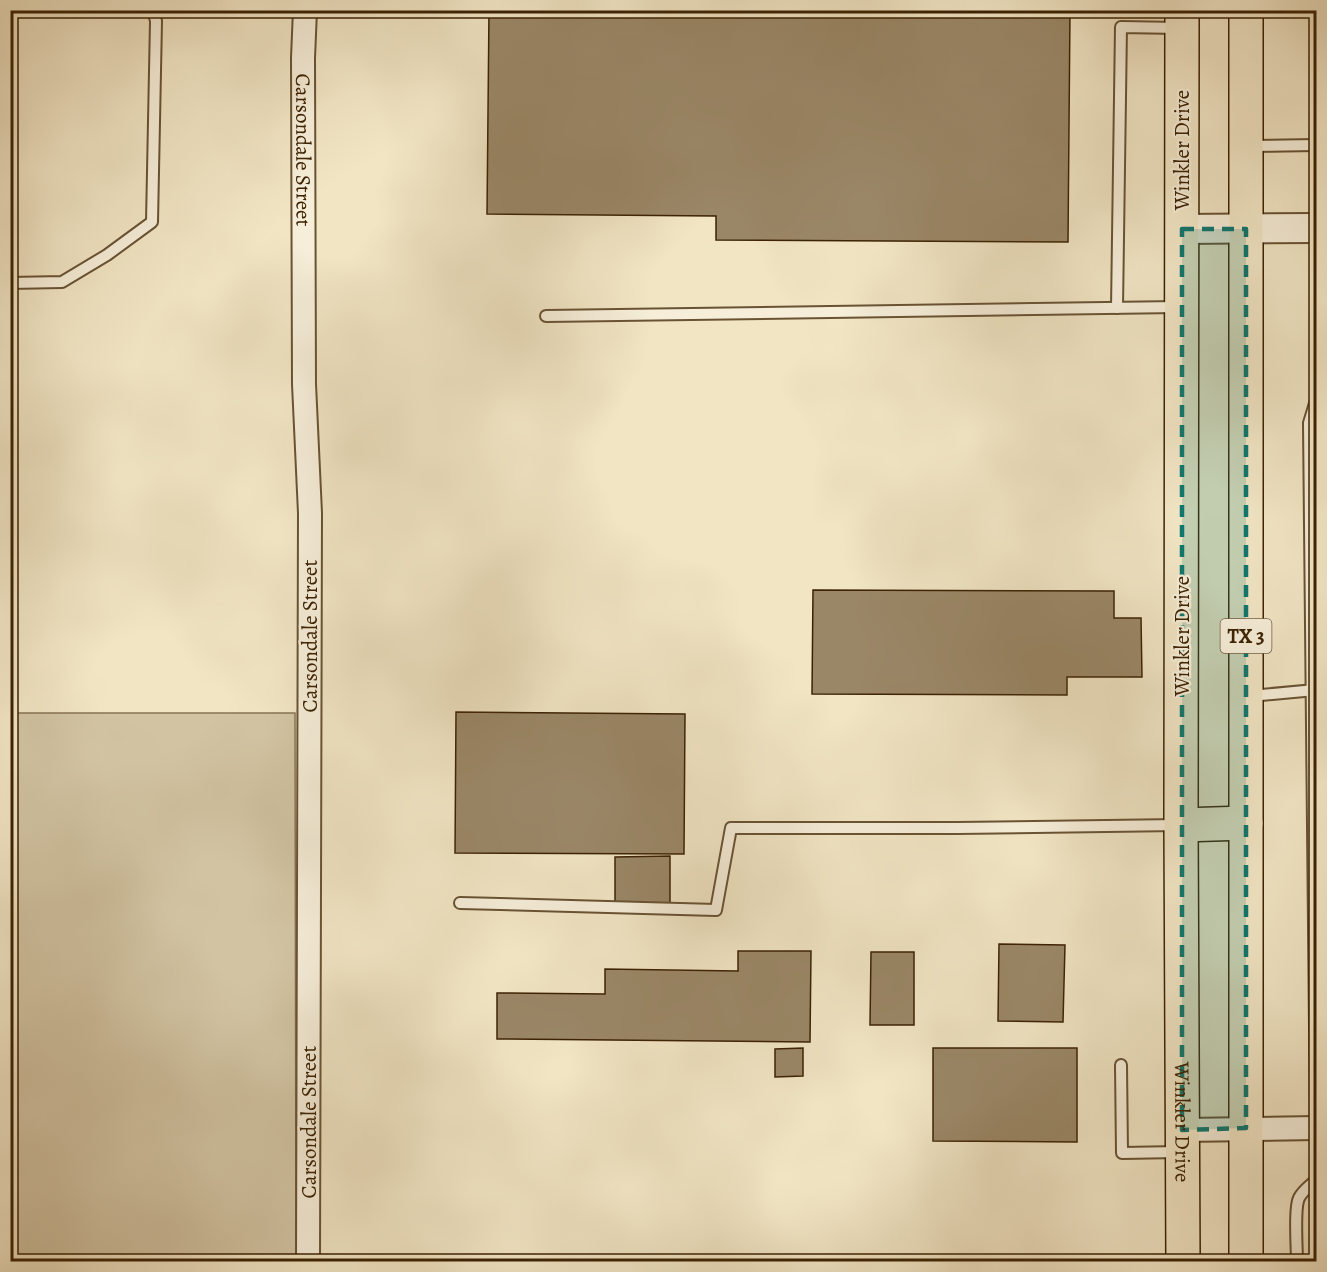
<svg xmlns="http://www.w3.org/2000/svg" width="1327" height="1272" font-family="Alegreya,serif">
	<style>
		.green { fill: #d2c4a3; stroke: #877353; stroke-width: 1.5 }
		.building { fill: #9a8767; stroke: #3c2203; stroke-width: 1.5 }
		.lines { fill: none; stroke-linecap: round; stroke-linejoin: round }
		.service-casing { stroke: #695333; stroke-width: 14 }
		.minor-casing { stroke: #695333; stroke-width: 26 }
		.tertiary-casing { stroke: #695333; stroke-width: 32 }
		.primary-casing { stroke: #3c2203; stroke-width: 36 }
		.service { stroke: #f6eed9; stroke-width: 10 }
		.minor { stroke: #f6eed9; stroke-width: 22 }
		.tertiary { stroke: #f6eed9; stroke-width: 28 }
		.primary { stroke: #f1e5c4; stroke-width: 33 }
		.marked { fill: #0f766e; fill-opacity: 0.2; stroke: #0f766e; stroke-width: 4.5; stroke-dasharray: 12 8; stroke-linejoin: round }
		.labels { text-anchor: middle; stroke-width: 4.5; stroke-linejoin: round; paint-order: stroke }
		.shield { fill: #f6eed9; stroke: #745f43; stroke-width: 1.5 }
		.shield-label { font-size: 20px; font-weight: bold; fill: #3c2203 }
		.street-label { font-size: 21px; fill: #3c2203; stroke: #f6eed9 }
	</style>
	<rect width="100%" height="100%" fill="#f1e5c4"/>
	<filter id="stains"><feTurbulence type="fractalNoise" baseFrequency=".00333" numOctaves="4"/><feColorMatrix values="0 0 0 0 .2 0 0 0 0 .09 0 0 0 0 .02 0 0 0 .5 -.17"/></filter>
	<radialGradient id="worn" r=".72"><stop offset=".6" stop-color="#630" stop-opacity="0"/><stop offset="1" stop-color="#630" stop-opacity=".3"/></radialGradient>
	<path class="green" d="M 11,713 L 295,713 L 296,1261 L 11,1261 Z"/>
	<g class="building">
		<path d="M 489,10 L 1070,10 L 1068,242 L 716,240 L 716,216 L 487,214 Z"/>
		<path d="M 813,590 L 1114,591 L 1114,618 L 1141,618 L 1142,677 L 1067,677 L 1067,695 L 812,694 Z"/>
		<path d="M 456,712 L 685,714 L 684,854 L 455,853 Z"/>
		<path d="M 670,856 L 670,903 L 615,904 L 615,857 Z"/>
		<path d="M 999,944 L 1065,945 L 1063,1022 L 998,1021 Z"/>
		<path d="M 738,951 L 811,951 L 810,1042 L 497,1039 L 497,993 L 605,994 L 605,969 L 738,971 Z"/>
		<path d="M 871,952 L 914,952 L 914,1025 L 870,1025 Z"/>
		<path d="M 803,1048 L 803,1076 L 775,1077 L 775,1049 Z"/>
		<path d="M 933,1048 L 1077,1048 L 1077,1142 L 933,1141 Z"/>
	</g>
	<g class="lines">
		<defs>
			<g id="service">
				<path d="M 1249,146 L 1316,145"/>
				<path d="M 10,283 L 62,282 L 107,255 L 152,222 L 156,21 L 153,10"/>
				<path d="M 1117,308 L 1121,27 L 1179,28"/>
				<path d="M 546,316 L 1178,307"/>
				<path d="M 1250,696 L 1315,690"/>
				<path d="M 460,903 L 716,910 L 731,828 L 957,828 L 1178,825"/>
				<path d="M 1121,1065 L 1122,1153 L 1179,1152"/>
				<path d="M 1316,1128 L 1309,423 L 1316,400"/>
				<path d="M 1297,1262 C 1297,1248 1294,1208 1299,1198 C 1303,1190 1311,1185 1316,1180"/>
			</g>
			<g id="minor">
				<path id="s1" d="M 305,10 L 303,58 L 304,384 L 310,513 L 308,1262"/>
				<path d="M 1182,1130 L 1316,1128"/>
			</g>
			<path id="tertiary" d="M 1182,229 L 1316,228"/>
			<g id="primary">
				<path id="s2" d="M 1182,10 L 1181,825 L 1183,1262"/>
				<path d="M 1246,10 L 1246,1262"/>
				<path d="M 1181,825 L 1246,823"/>
			</g>
		</defs>
		<use href="#service" class="service-casing"/>
		<use href="#minor" class="minor-casing"/>
		<use href="#tertiary" class="tertiary-casing"/>
		<use href="#primary" class="primary-casing"/>
		<use href="#service" class="service"/>
		<use href="#minor" class="minor"/>
		<use href="#tertiary" class="tertiary"/>
		<use href="#primary" class="primary"/>
	</g>
	<path class="marked" d="M 1182,229 L 1246,229 L 1246,1128 L 1182,1130 Z"/>
	<g class="labels">
		<rect class="shield" x="1220.5" y="619" width="51" height="34" rx="4.5"/>
		<g class="shield-label">
			<text x="1246" y="643">TX 3</text>
		</g>
		<g class="street-label">
			<text dy="7" stroke="none"><textPath href="#s1" startOffset="140">Carsondale Street</textPath></text>
			<text transform="translate(1182 150) rotate(-90)" y="7">Winkler Drive</text>
			<text transform="translate(310 636) rotate(-90)" y="7">Carsondale Street</text>
			<text transform="translate(1182 636) rotate(-90)" y="7">Winkler Drive</text>
			<text transform="translate(309 1122) rotate(-90)" y="7">Carsondale Street</text>
			<text dy="7" stroke="none"><textPath href="#s2" startOffset="1112">Winkler Drive</textPath></text>
		</g>
	</g>
	<rect width="1327" height="1272" fill="none" stroke="#f1e5c4" stroke-width="36"/>
	<rect x="12" y="12" width="1303" height="1248" fill="none" stroke="#3c2203" stroke-width="3"/>
	<rect x="18" y="18" width="1291" height="1236" fill="none" stroke="#3c2203" stroke-width="1.5"/>
	<rect width="100%" height="100%" filter="url(#stains)"/>
	<rect width="100%" height="100%" fill="url(#worn)"/>
</svg>
